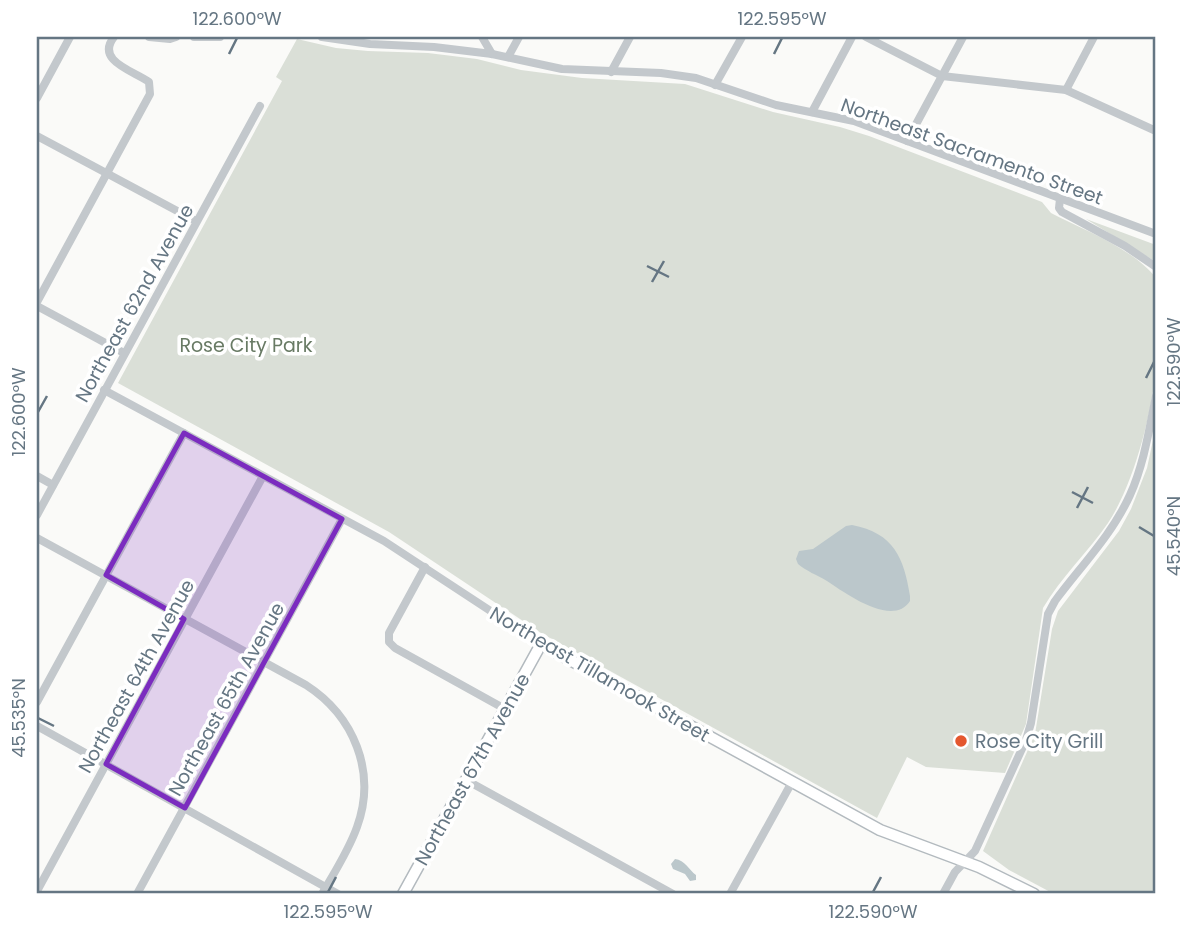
<svg xmlns="http://www.w3.org/2000/svg" width="1193" height="931" font-family="Poppins,sans-serif">
	<style>
		.green { fill: #dadfd7 }
		.water { fill: #bbc7cb }
		.lines { fill: none; stroke-linecap: round; stroke-linejoin: round }
		.secondary-casing { stroke: #b3babf; stroke-width: 13 }
		.street { stroke: #c3c8cc; stroke-width: 8 }
		.secondary { stroke: #fff; stroke-width: 10 }
		.marked { fill: #7b2cbf; fill-opacity: 0.2; stroke: #7b2cbf; stroke-width: 5; stroke-linejoin: round }
		.ticks { fill: none; stroke: #657683; stroke-width: 2.5 }
		.poi-dot { fill: #e4572e; stroke: #fff; stroke-width: 2.5 }
		.labels { text-anchor: middle; stroke-width: 7; stroke-linejoin: round; paint-order: stroke }
		.street-label { font-size: 19px; fill: #657683; stroke: #fff }
		.park-label { font-size: 19px; fill: #687a64; stroke: #fff }
		.poi-label { font-size: 19px; fill: #657683; stroke: #fff; text-anchor: start }
		.neatline { fill: none; stroke: #657683; stroke-width: 2.5 }
		.ticks-label { font-size: 18px; text-anchor: middle; fill: #657683 }
	</style>
	<rect width="100%" height="100%" fill="#fafaf8"/>
	<g class="green">
		<path d="M 297,39 L 336,48 L 368,51 L 428,53 L 477,59 L 521,70 L 582,78 L 685,84 L 773,112 L 840,127 L 869,136 L 1042,202 L 1051,213 C 1084,230 1134,249 1156,278 C 1156,308 1159,340 1156,370 C 1151,416 1134,484 1108,523 C 1088,552 1061,577 1043,608 L 1026,724 L 1005,773 L 926,767 L 907,757 L 877,818 L 541,633 L 389,532 L 118,383 L 282,81 L 276,77 Z"/>
		<path d="M 1086,219 L 1156,245 L 1156,262 Z"/>
		<path d="M 1156,426 L 1156,894 L 1054,894 L 1009,870 L 983,851 L 1035,734 L 1052,629 L 1058,611 L 1119,531 L 1131,509 L 1147,468 Z"/>
	</g>
	<g class="water">
		<path d="M 852,525 C 894,533 904,558 910,596 L 910,601 C 893,628 845,593 827,581 C 817,575 806,571 798,564 L 796,559 L 799,551 L 813,549 L 846,526 Z"/>
		<path d="M 675,859 C 685,860 689,870 696,875 L 696,880 L 690,881 L 685,874 L 673,869 L 671,864 Z"/>
	</g>
	<g class="lines">
		<defs>
			<path id="secondary" d="M 403,894 L 541,644 L 880,830 L 979,867 L 1034,894"/>
		</defs>
		<use href="#secondary" class="secondary-casing"/>
		<g class="street">
			<path d="M 149,37 L 170,39 L 176,37"/>
			<path d="M 194,37 L 220,37"/>
			<path d="M 322,37 L 370,44 L 434,47 L 492,54 L 562,69 L 661,73 L 696,78 L 776,105 L 854,121 L 1156,234"/>
			<path d="M 482,37 L 492,54"/>
			<path d="M 866,37 L 942,76 L 1066,90 L 1156,131"/>
			<path d="M 508,57 L 519,37"/>
			<path d="M 611,72 L 630,37"/>
			<path d="M 715,85 L 742,37"/>
			<path d="M 1066,90 L 1094,37"/>
			<path d="M 37,98 L 70,37"/>
			<path d="M 812,112 L 852,37"/>
			<path d="M 37,136 L 196,221"/>
			<path d="M 907,141 L 963,37"/>
			<path d="M 1060,199 L 1059,208 L 1062,212 L 1125,246 L 1156,267"/>
			<path d="M 37,302 L 150,94 L 149,82 C 134,71 95,61 114,37"/>
			<path d="M 37,306 L 124,353"/>
			<path d="M 104,390 L 384,541 L 541,644"/>
			<path d="M 37,476 L 53,485"/>
			<path d="M 37,515 L 260,106"/>
			<path d="M 37,538 L 306,685 C 354,716 377,772 357,827 C 349,850 334,873 322,894"/>
			<path d="M 425,567 L 389,633 L 389,642 L 395,648 L 505,709"/>
			<path d="M 37,702 L 184,433"/>
			<path d="M 37,726 L 338,894"/>
			<path d="M 466,780 L 673,894"/>
			<path d="M 37,891 L 263,476"/>
			<path d="M 137,894 L 342,519"/>
			<path d="M 730,894 L 792,782"/>
			<path d="M 943,894 L 955,872 L 975,851 L 1026,740 L 1031,723 L 1048,614 L 1055,601 C 1080,567 1112,535 1130,495 C 1144,464 1149,430 1156,396"/>
		</g>
		<use href="#secondary" class="secondary"/>
	</g>
	<path class="marked" d="M 184,433 L 342,519 L 185,808 L 106,764 L 184,619 L 106,575 Z"/>
	<path class="ticks" d="M 229,54 L 237,38M 774,54 L 782,38M 647,266 L 669,277M 652,282 L 664,261M 1146,378 L 1154,362M 38,412 L 47,396M 1072,492 L 1093,503M 1077,508 L 1088,487M 1139,527 L 1154,536M 38,718 L 54,726M 328,892 L 336,877M 873,892 L 881,877"/>
	<circle class="poi-dot" cx="961" cy="741" r="7"/>
	<g class="labels">
		<g class="street-label">
			<text transform="translate(972 151) rotate(20)" y="7">Northeast Sacramento Street</text>
			<text transform="translate(134 303) rotate(-61)" y="7">Northeast 62nd Avenue</text>
			<text transform="translate(600 674) rotate(30)" y="7">Northeast Tillamook Street</text>
			<text transform="translate(136 676) rotate(-61)" y="7">Northeast 64th Avenue</text>
			<text transform="translate(226 699) rotate(-61)" y="7">Northeast 65th Avenue</text>
			<text transform="translate(472 769) rotate(-61)" y="7">Northeast 67th Avenue</text>
		</g>
		<g class="park-label">
			<text x="246" y="352">Rose City Park</text>
		</g>
		<g class="poi-label">
			<text x="975" y="748">Rose City Grill</text>
		</g>
	</g>
	<rect width="1193" height="931" fill="none" stroke="#ffffff" stroke-width="77"/>
	<rect x="38" y="38" width="1116" height="854" class="neatline"/>
	<g class="ticks-label">
		<text x="237" y="25">122.600°W</text>
		<text x="782" y="25">122.595°W</text>
		<text transform="translate(1174 362) rotate(-90)" y="6">122.590°W</text>
		<text transform="translate(19 412) rotate(-90)" y="6">122.600°W</text>
		<text transform="translate(1174 536) rotate(-90)" y="6">45.540°N</text>
		<text transform="translate(19 718) rotate(-90)" y="6">45.535°N</text>
		<text x="328" y="918">122.595°W</text>
		<text x="873" y="918">122.590°W</text>
	</g>
</svg>
